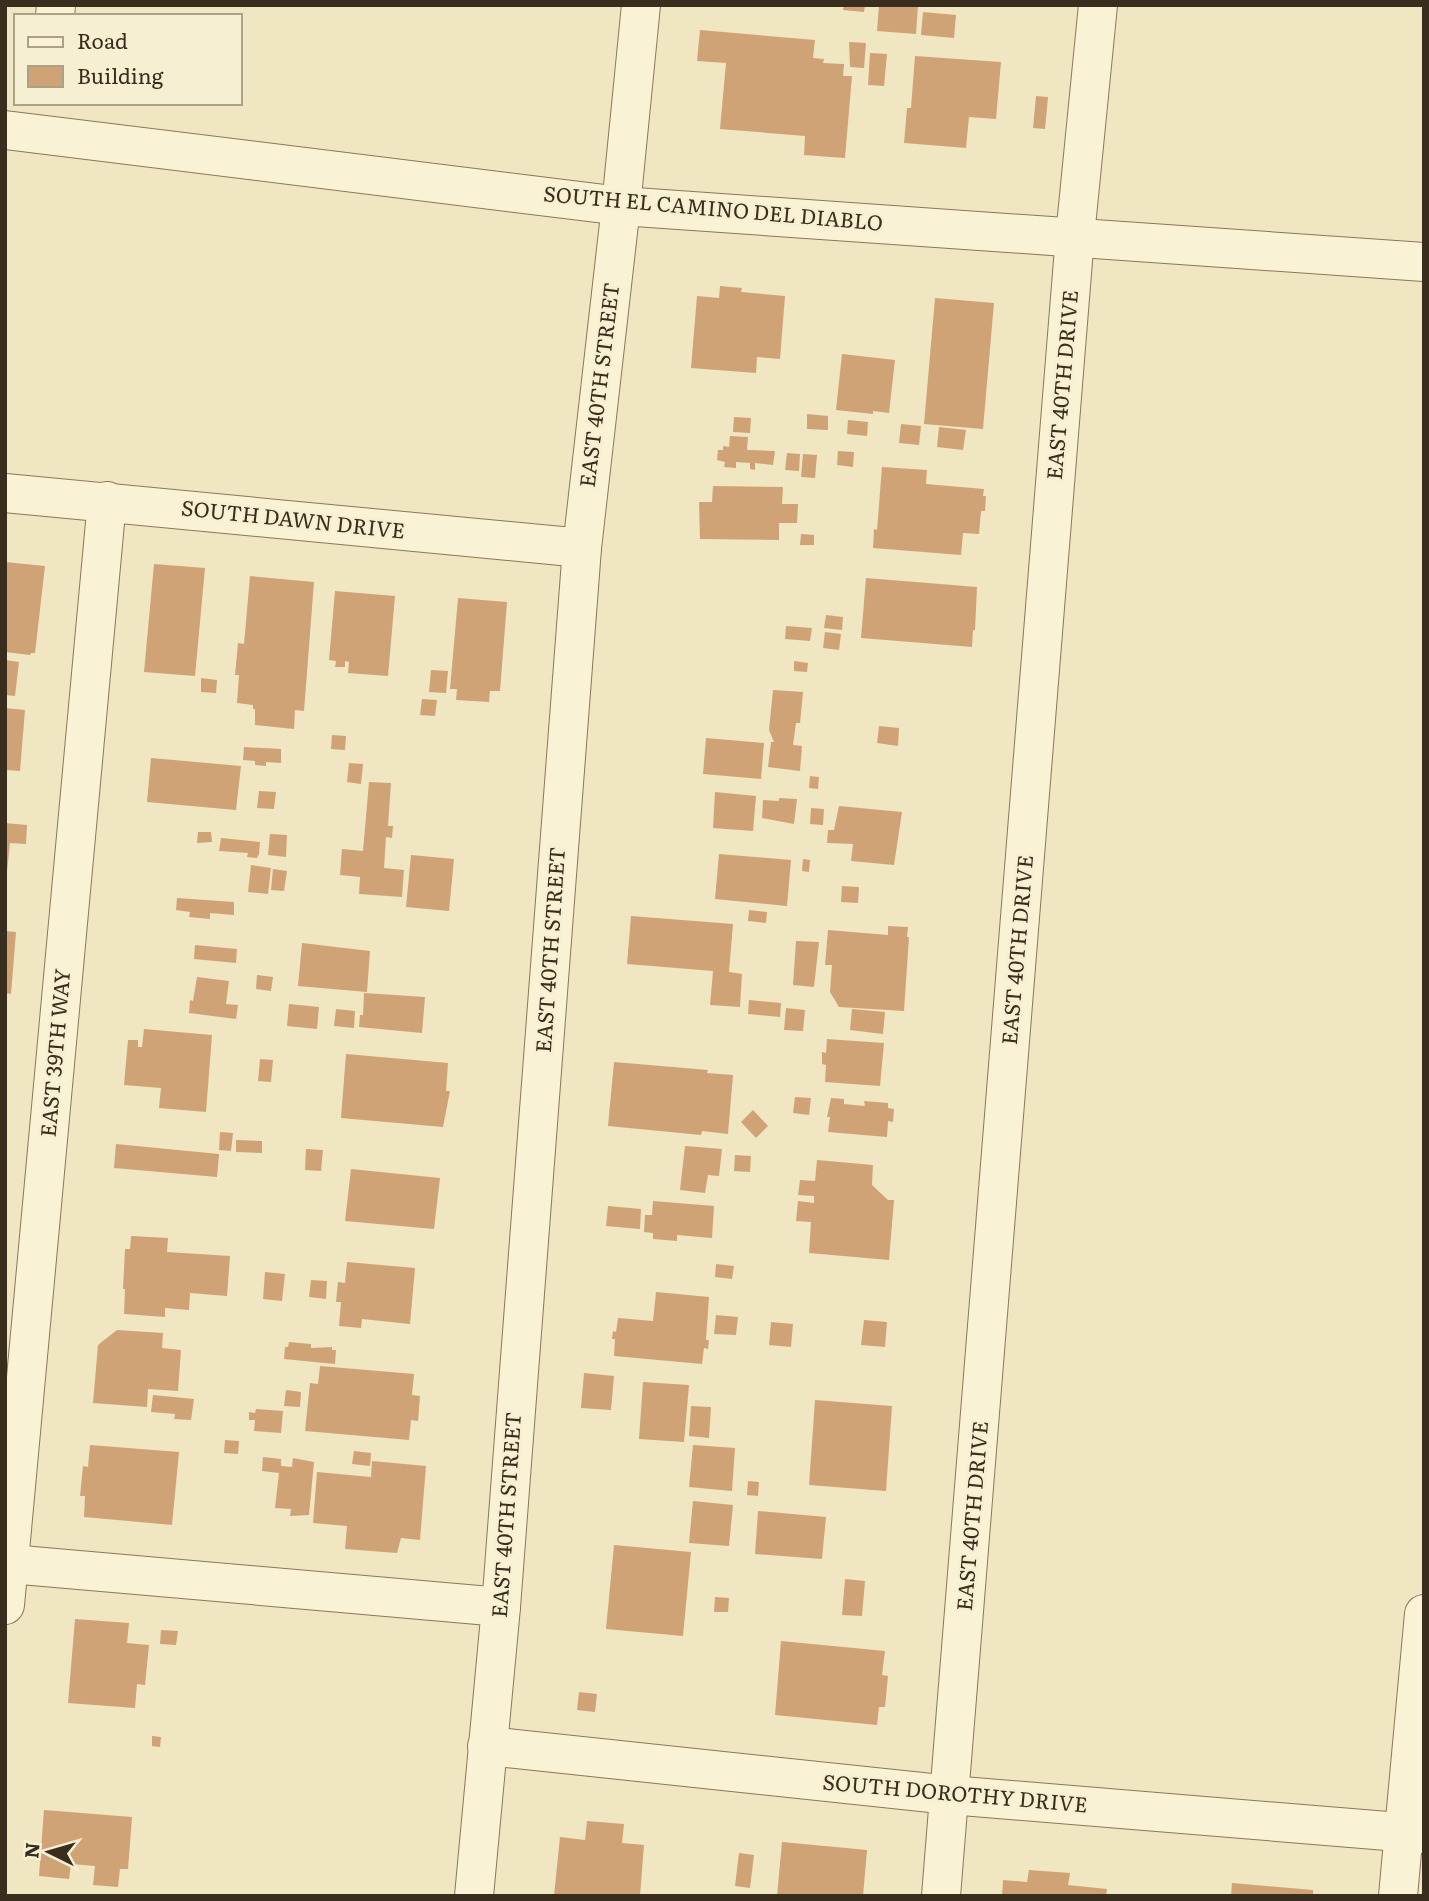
<svg xmlns="http://www.w3.org/2000/svg" width="1429" height="1901" font-family="Literata,serif">
	<style>
		.building { fill: #d0a376 }
		.lines { fill: none; stroke-linecap: round; stroke-linejoin: round }
		.minor-casing { stroke: #8a7758; stroke-width: 40 }
		.minor { stroke: #faf2d5; stroke-width: 38 }
		.labels { text-anchor: middle; stroke-width: 5; stroke-linejoin: round; paint-order: stroke }
		.street-label { font-size: 21px; fill: #392d1d; stroke: #f7efd1 }
	</style>
	<rect width="100%" height="100%" fill="#f0e6c1"/>
	<g class="building">
		<path d="M 844,5 L 865,5 L 864,12 L 843,10 Z"/>
		<path d="M 879,5 L 918,5 L 916,34 L 877,31 Z"/>
		<path d="M 923,12 L 956,15 L 954,38 L 921,35 Z"/>
		<path d="M 700,30 L 815,40 L 813,58 L 824,59 L 823,63 L 844,64 L 843,76 L 852,76 L 845,158 L 804,155 L 805,136 L 720,129 L 726,63 L 697,61 Z"/>
		<path d="M 849,42 L 866,43 L 864,68 L 850,67 Z"/>
		<path d="M 870,53 L 887,54 L 884,86 L 868,85 Z"/>
		<path d="M 915,56 L 1001,62 L 996,119 L 969,117 L 966,148 L 904,143 L 907,108 L 911,108 Z"/>
		<path d="M 1036,96 L 1048,97 L 1045,129 L 1033,128 Z"/>
		<path d="M 720,286 L 742,288 L 741,292 L 785,296 L 780,359 L 757,357 L 756,373 L 691,368 L 697,296 L 719,298 Z"/>
		<path d="M 935,298 L 994,303 L 983,429 L 924,424 Z"/>
		<path d="M 842,354 L 895,360 L 889,413 L 873,411 L 873,414 L 836,410 Z"/>
		<path d="M 807,414 L 828,416 L 828,430 L 807,429 Z"/>
		<path d="M 734,417 L 751,418 L 750,433 L 733,432 Z"/>
		<path d="M 848,420 L 868,422 L 867,436 L 847,434 Z"/>
		<path d="M 901,424 L 921,426 L 919,445 L 899,443 Z"/>
		<path d="M 939,427 L 966,430 L 963,450 L 937,447 Z"/>
		<path d="M 730,436 L 748,437 L 747,450 L 775,451 L 773,465 L 755,463 L 755,470 L 750,469 L 750,463 L 736,462 L 736,468 L 724,467 L 725,462 L 717,460 L 718,450 L 723,450 L 723,446 L 729,447 Z"/>
		<path d="M 838,451 L 854,452 L 853,467 L 837,465 Z"/>
		<path d="M 787,453 L 800,454 L 799,471 L 785,470 Z"/>
		<path d="M 803,454 L 817,455 L 815,478 L 801,477 Z"/>
		<path d="M 882,467 L 927,470 L 926,484 L 984,489 L 983,496 L 986,496 L 985,511 L 981,511 L 979,534 L 963,533 L 961,555 L 873,548 L 874,529 L 877,530 Z"/>
		<path d="M 713,486 L 783,487 L 782,504 L 798,504 L 797,523 L 779,523 L 779,540 L 700,539 L 699,502 L 712,502 Z"/>
		<path d="M 801,534 L 814,535 L 814,545 L 800,545 Z"/>
		<path d="M 5,562 L 45,566 L 35,653 L 31,653 L 30,655 L 5,652 Z"/>
		<path d="M 154,564 L 205,568 L 195,676 L 144,672 Z"/>
		<path d="M 250,576 L 314,582 L 304,711 L 295,710 L 294,729 L 255,725 L 255,709 L 253,709 L 253,705 L 237,703 L 239,675 L 235,675 L 238,643 L 244,644 Z"/>
		<path d="M 866,578 L 977,587 L 975,630 L 973,630 L 972,647 L 861,638 Z"/>
		<path d="M 335,591 L 395,596 L 388,676 L 348,673 L 349,662 L 345,661 L 345,667 L 335,667 L 336,661 L 329,660 Z"/>
		<path d="M 458,598 L 507,602 L 500,691 L 490,691 L 489,702 L 456,700 L 457,689 L 450,689 Z"/>
		<path d="M 826,615 L 843,617 L 842,630 L 824,628 Z"/>
		<path d="M 786,626 L 812,628 L 810,641 L 785,639 Z"/>
		<path d="M 825,632 L 841,634 L 839,650 L 823,648 Z"/>
		<path d="M 5,660 L 19,662 L 15,696 L 5,695 Z"/>
		<path d="M 794,661 L 808,663 L 807,672 L 794,671 Z"/>
		<path d="M 431,670 L 448,671 L 446,693 L 429,692 Z"/>
		<path d="M 201,678 L 217,680 L 216,693 L 201,692 Z"/>
		<path d="M 773,690 L 803,692 L 800,723 L 796,723 L 793,745 L 802,746 L 800,771 L 768,767 L 771,742 L 774,742 L 769,730 Z"/>
		<path d="M 422,699 L 437,700 L 435,716 L 420,715 Z"/>
		<path d="M 5,708 L 25,710 L 20,771 L 5,770 Z"/>
		<path d="M 879,726 L 899,728 L 898,746 L 877,743 Z"/>
		<path d="M 332,735 L 346,736 L 345,750 L 331,749 Z"/>
		<path d="M 706,738 L 764,743 L 761,779 L 703,774 Z"/>
		<path d="M 244,747 L 281,749 L 281,763 L 266,762 L 266,766 L 255,765 L 255,761 L 243,760 Z"/>
		<path d="M 151,758 L 241,766 L 236,810 L 147,802 Z"/>
		<path d="M 349,763 L 363,764 L 361,784 L 347,782 Z"/>
		<path d="M 810,776 L 819,777 L 818,789 L 809,788 Z"/>
		<path d="M 369,782 L 391,783 L 388,826 L 393,826 L 392,838 L 386,837 L 384,868 L 404,870 L 402,897 L 359,894 L 360,877 L 340,875 L 342,849 L 363,851 Z"/>
		<path d="M 259,791 L 276,792 L 274,809 L 257,808 Z"/>
		<path d="M 715,792 L 756,796 L 753,831 L 713,828 Z"/>
		<path d="M 779,798 L 797,799 L 794,824 L 762,818 L 763,800 L 779,801 Z"/>
		<path d="M 839,806 L 902,812 L 894,865 L 851,861 L 853,844 L 827,843 L 828,830 L 834,830 Z"/>
		<path d="M 811,808 L 824,809 L 823,825 L 810,824 Z"/>
		<path d="M 5,823 L 27,825 L 26,844 L 10,843 L 7,871 L 5,871 Z"/>
		<path d="M 198,832 L 211,832 L 212,842 L 197,843 Z"/>
		<path d="M 270,834 L 287,835 L 286,857 L 268,855 Z"/>
		<path d="M 221,838 L 260,842 L 259,854 L 257,858 L 247,857 L 248,853 L 219,851 Z"/>
		<path d="M 719,854 L 791,860 L 787,906 L 715,899 Z"/>
		<path d="M 411,855 L 454,859 L 449,911 L 406,907 Z"/>
		<path d="M 803,859 L 810,860 L 809,872 L 802,871 Z"/>
		<path d="M 251,865 L 271,868 L 268,894 L 248,892 Z"/>
		<path d="M 273,869 L 287,871 L 284,891 L 271,890 Z"/>
		<path d="M 842,886 L 859,887 L 858,903 L 841,902 Z"/>
		<path d="M 177,898 L 234,902 L 234,915 L 210,913 L 210,919 L 189,917 L 190,912 L 176,910 Z"/>
		<path d="M 749,910 L 767,912 L 766,923 L 748,921 Z"/>
		<path d="M 631,916 L 733,924 L 729,972 L 742,974 L 740,1007 L 710,1005 L 713,971 L 627,964 Z"/>
		<path d="M 888,926 L 908,927 L 907,937 L 909,937 L 904,1011 L 839,1007 L 830,992 L 832,965 L 825,965 L 828,930 L 888,935 Z"/>
		<path d="M 5,931 L 16,932 L 11,994 L 5,993 Z"/>
		<path d="M 796,941 L 819,942 L 814,987 L 793,985 Z"/>
		<path d="M 302,943 L 370,951 L 367,992 L 298,986 Z"/>
		<path d="M 195,945 L 237,949 L 236,963 L 194,959 Z"/>
		<path d="M 257,975 L 273,977 L 271,991 L 256,989 Z"/>
		<path d="M 197,977 L 229,981 L 226,1004 L 238,1005 L 236,1019 L 189,1013 L 190,1000 L 193,1001 Z"/>
		<path d="M 364,993 L 425,997 L 422,1033 L 359,1027 L 360,1015 L 363,1015 Z"/>
		<path d="M 749,1000 L 781,1003 L 780,1017 L 748,1014 Z"/>
		<path d="M 289,1004 L 319,1007 L 317,1029 L 287,1026 Z"/>
		<path d="M 786,1008 L 805,1010 L 803,1031 L 784,1030 Z"/>
		<path d="M 336,1009 L 355,1011 L 354,1028 L 334,1026 Z"/>
		<path d="M 852,1009 L 885,1012 L 883,1034 L 850,1030 Z"/>
		<path d="M 144,1029 L 212,1035 L 206,1112 L 159,1108 L 161,1088 L 124,1085 L 128,1040 L 138,1040 L 138,1047 L 142,1047 Z"/>
		<path d="M 827,1039 L 884,1043 L 880,1086 L 825,1082 L 826,1065 L 822,1064 L 822,1052 L 826,1053 Z"/>
		<path d="M 346,1054 L 448,1063 L 446,1091 L 450,1091 L 443,1127 L 341,1118 Z"/>
		<path d="M 260,1059 L 273,1060 L 271,1082 L 258,1081 Z"/>
		<path d="M 614,1062 L 708,1070 L 707,1073 L 733,1075 L 728,1134 L 702,1131 L 701,1135 L 608,1126 Z"/>
		<path d="M 795,1097 L 811,1098 L 809,1115 L 793,1113 Z"/>
		<path d="M 831,1098 L 844,1099 L 844,1104 L 865,1106 L 864,1101 L 888,1103 L 888,1108 L 894,1109 L 893,1122 L 888,1121 L 887,1137 L 828,1132 L 830,1117 L 827,1117 Z"/>
		<path d="M 753,1110 L 768,1126 L 756,1138 L 741,1122 Z"/>
		<path d="M 220,1132 L 233,1133 L 231,1151 L 219,1150 Z"/>
		<path d="M 236,1140 L 262,1141 L 262,1153 L 236,1152 Z"/>
		<path d="M 116,1144 L 219,1154 L 217,1177 L 114,1168 Z"/>
		<path d="M 685,1146 L 722,1149 L 719,1176 L 708,1175 L 705,1193 L 680,1190 Z"/>
		<path d="M 306,1149 L 323,1150 L 321,1171 L 305,1170 Z"/>
		<path d="M 735,1155 L 751,1156 L 750,1172 L 734,1171 Z"/>
		<path d="M 817,1160 L 873,1165 L 872,1185 L 888,1200 L 894,1200 L 889,1260 L 809,1253 L 811,1222 L 796,1221 L 798,1201 L 814,1203 L 814,1196 L 798,1195 L 800,1180 L 815,1181 Z"/>
		<path d="M 351,1169 L 440,1178 L 434,1229 L 345,1221 Z"/>
		<path d="M 653,1201 L 714,1206 L 712,1238 L 677,1235 L 677,1241 L 653,1239 L 653,1233 L 644,1232 L 645,1215 L 652,1215 Z"/>
		<path d="M 608,1206 L 641,1209 L 640,1229 L 606,1226 Z"/>
		<path d="M 131,1236 L 168,1238 L 167,1252 L 230,1256 L 227,1296 L 190,1293 L 189,1310 L 165,1308 L 165,1317 L 124,1314 L 125,1289 L 123,1289 L 125,1249 L 130,1249 Z"/>
		<path d="M 347,1262 L 415,1268 L 410,1324 L 362,1319 L 361,1328 L 339,1326 L 341,1302 L 336,1302 L 338,1282 L 345,1283 Z"/>
		<path d="M 716,1264 L 734,1266 L 732,1279 L 715,1277 Z"/>
		<path d="M 265,1272 L 285,1274 L 282,1301 L 263,1299 Z"/>
		<path d="M 311,1280 L 327,1281 L 326,1299 L 309,1297 Z"/>
		<path d="M 656,1292 L 709,1297 L 706,1340 L 709,1340 L 708,1349 L 704,1348 L 702,1364 L 614,1356 L 615,1339 L 612,1339 L 613,1331 L 616,1332 L 618,1318 L 653,1321 Z"/>
		<path d="M 716,1315 L 738,1317 L 736,1335 L 714,1334 Z"/>
		<path d="M 864,1320 L 887,1322 L 885,1347 L 861,1345 Z"/>
		<path d="M 771,1322 L 793,1324 L 791,1347 L 769,1345 Z"/>
		<path d="M 117,1330 L 163,1333 L 162,1348 L 181,1350 L 178,1391 L 148,1389 L 147,1407 L 93,1403 L 98,1345 Z"/>
		<path d="M 289,1342 L 311,1344 L 311,1348 L 332,1347 L 332,1350 L 336,1350 L 335,1364 L 284,1359 L 285,1347 L 288,1347 Z"/>
		<path d="M 320,1366 L 414,1374 L 412,1395 L 420,1396 L 418,1421 L 411,1420 L 409,1440 L 305,1431 L 310,1383 L 318,1384 Z"/>
		<path d="M 584,1373 L 614,1376 L 611,1410 L 581,1408 Z"/>
		<path d="M 643,1382 L 689,1385 L 684,1442 L 639,1439 Z"/>
		<path d="M 286,1390 L 301,1392 L 300,1407 L 284,1406 Z"/>
		<path d="M 153,1395 L 194,1399 L 191,1420 L 174,1419 L 175,1414 L 151,1412 Z"/>
		<path d="M 815,1400 L 892,1406 L 886,1491 L 809,1485 Z"/>
		<path d="M 691,1406 L 711,1407 L 709,1438 L 689,1436 Z"/>
		<path d="M 256,1409 L 283,1411 L 281,1433 L 254,1431 L 255,1420 L 249,1420 L 249,1412 L 255,1413 Z"/>
		<path d="M 225,1440 L 239,1441 L 238,1454 L 224,1453 Z"/>
		<path d="M 90,1445 L 179,1452 L 172,1525 L 84,1517 L 85,1496 L 80,1496 L 83,1466 L 88,1467 Z"/>
		<path d="M 693,1445 L 735,1448 L 732,1491 L 689,1487 Z"/>
		<path d="M 354,1451 L 371,1453 L 370,1466 L 352,1464 Z"/>
		<path d="M 263,1457 L 281,1459 L 281,1466 L 292,1467 L 293,1458 L 314,1462 L 309,1515 L 290,1516 L 291,1509 L 275,1508 L 279,1473 L 262,1471 Z"/>
		<path d="M 372,1461 L 426,1466 L 420,1540 L 401,1538 L 397,1553 L 345,1549 L 347,1526 L 313,1523 L 317,1472 L 371,1477 Z"/>
		<path d="M 748,1481 L 759,1482 L 758,1496 L 747,1495 Z"/>
		<path d="M 693,1501 L 733,1505 L 729,1546 L 689,1543 Z"/>
		<path d="M 758,1511 L 826,1517 L 822,1559 L 755,1554 Z"/>
		<path d="M 614,1545 L 691,1552 L 683,1636 L 606,1629 Z"/>
		<path d="M 845,1579 L 865,1581 L 862,1616 L 842,1615 Z"/>
		<path d="M 715,1597 L 729,1598 L 728,1612 L 714,1612 Z"/>
		<path d="M 75,1619 L 129,1623 L 127,1643 L 149,1645 L 145,1685 L 137,1684 L 135,1708 L 68,1703 Z"/>
		<path d="M 161,1630 L 178,1631 L 176,1645 L 160,1644 Z"/>
		<path d="M 781,1641 L 885,1651 L 882,1675 L 888,1676 L 885,1707 L 879,1707 L 877,1725 L 775,1715 Z"/>
		<path d="M 579,1692 L 597,1694 L 595,1712 L 577,1710 Z"/>
		<path d="M 152,1736 L 161,1737 L 160,1747 L 152,1746 Z"/>
		<path d="M 44,1810 L 132,1817 L 128,1869 L 120,1869 L 118,1887 L 93,1885 L 95,1866 L 71,1864 L 69,1879 L 39,1876 Z"/>
		<path d="M 587,1821 L 624,1824 L 622,1843 L 644,1845 L 640,1896 L 554,1896 L 560,1837 L 585,1840 Z"/>
		<path d="M 782,1842 L 867,1850 L 863,1896 L 777,1896 Z"/>
		<path d="M 739,1853 L 754,1855 L 750,1888 L 735,1886 Z"/>
		<path d="M 1029,1870 L 1070,1873 L 1068,1885 L 1107,1889 L 1106,1896 L 1002,1896 L 1003,1880 L 1027,1882 Z"/>
		<path d="M 1232,1883 L 1313,1890 L 1313,1896 L 1231,1896 Z"/>
	</g>
	<g class="lines">
		<defs>
			<g id="minor">
				<path d="M 55,16 L 56,5"/>
				<path d="M 5,130 L 621,206 L 1424,262"/>
				<path d="M 5,493 L 582,548"/>
				<path d="M 10,1564 L 501,1607"/>
				<path d="M 5,1605 L 107,501"/>
				<path d="M 487,1746 L 950,1795 L 1424,1834"/>
				<path d="M 474,1896 L 501,1607 L 582,548 L 621,206 L 641,5"/>
				<path d="M 941,1896 L 1075,236 L 1098,5"/>
				<path d="M 1398,1896 L 1424,1614"/>
			</g>
		</defs>
		<use href="#minor" class="minor-casing"/>
		<use href="#minor" class="minor"/>
	</g>
	<g class="labels">
		<g class="street-label">
			<text transform="translate(713 209) rotate(5)" y="7">SOUTH EL CAMINO DEL DIABLO</text>
			<text transform="translate(600 385) rotate(-83)" y="7">EAST 40TH STREET</text>
			<text transform="translate(1063 385) rotate(-85)" y="7">EAST 40TH DRIVE</text>
			<text transform="translate(293 520) rotate(6)" y="7">SOUTH DAWN DRIVE</text>
			<text transform="translate(551 950) rotate(-86)" y="7">EAST 40TH STREET</text>
			<text transform="translate(1018 950) rotate(-85)" y="7">EAST 40TH DRIVE</text>
			<text transform="translate(56 1053) rotate(-85)" y="7">EAST 39TH WAY</text>
			<text transform="translate(507 1515) rotate(-86)" y="7">EAST 40TH STREET</text>
			<text transform="translate(973 1516) rotate(-85)" y="7">EAST 40TH DRIVE</text>
			<text transform="translate(955 1794) rotate(5)" y="7">SOUTH DOROTHY DRIVE</text>
		</g>
	</g>
	<rect width="1429" height="1901" fill="none" stroke="#392d1d" stroke-width="14"/>
	<rect x="14" y="14" width="228" height="91" fill="#f7efd1" stroke="#aba189" stroke-width="2"/>
	<rect x="28" y="37" width="35" height="10" fill="#faf2d5" stroke="#aba189" stroke-width="2"/>
	<text x="77" y="49" font-size="21" fill="#392d1d">Road</text>
	<rect x="28" y="66" width="35" height="21" fill="#d0a376" stroke="#aba189" stroke-width="2"/>
	<text x="77" y="84" font-size="21" fill="#392d1d">Building</text>
	<g transform="translate(49 1852) rotate(275)" stroke="#f7efd1" stroke-width="5" paint-order="stroke">
	<path d="M0-5L12 26L0 18L-12 26Z" fill="#392d1d"/>
	<text y="-10" font-size="19" font-weight="bold" text-anchor="middle" fill="#392d1d">N</text>
	</g>
</svg>
